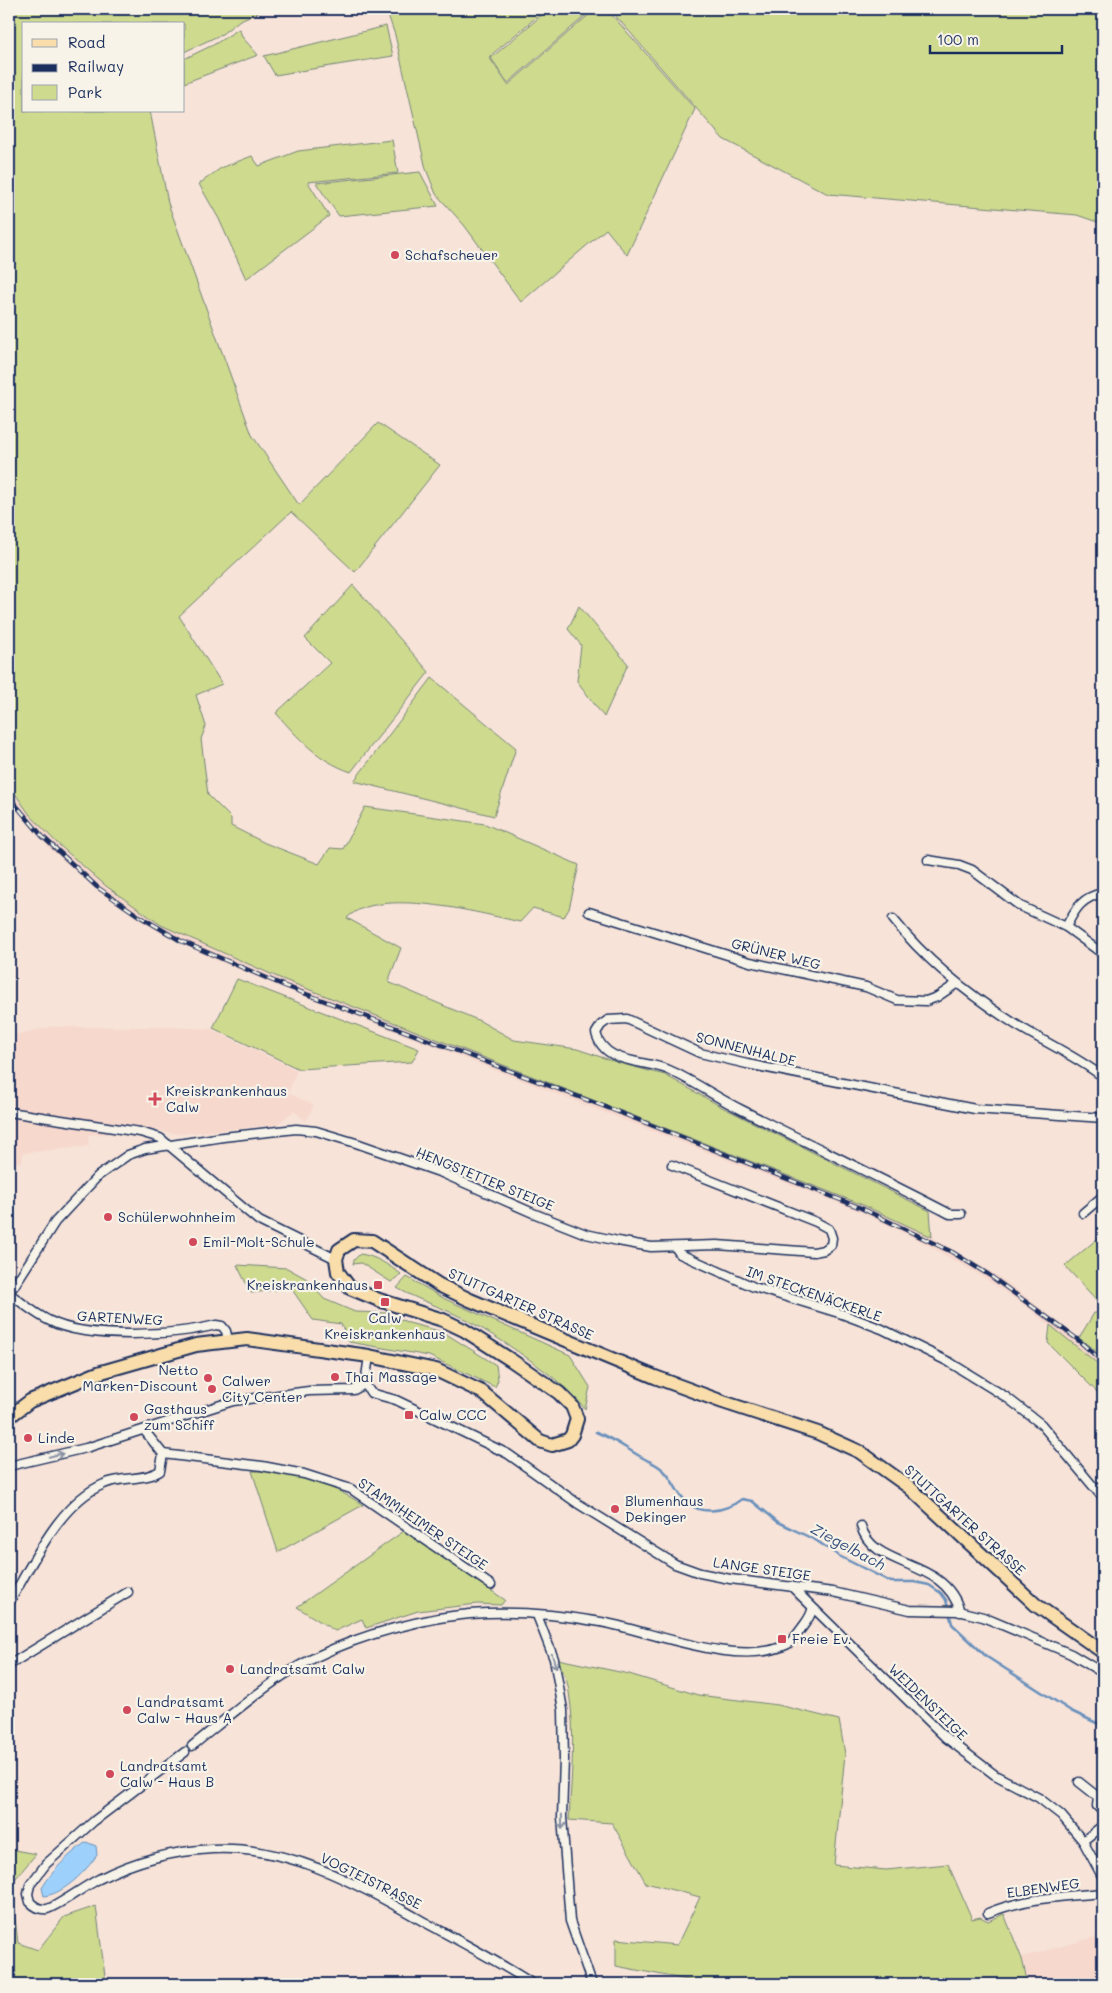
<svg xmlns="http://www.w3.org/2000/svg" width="1112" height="1993" font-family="Mali,sans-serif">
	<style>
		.built { fill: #f7d8cd }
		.green { fill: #ceda8e; stroke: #748476 }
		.water { fill: #9dd1fb; stroke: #6990bc }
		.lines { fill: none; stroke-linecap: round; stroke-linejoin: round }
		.stream { stroke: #6990bc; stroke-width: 2.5 }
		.minor-casing { stroke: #1b2f5e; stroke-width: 11 }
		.primary-casing { stroke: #1b2f5e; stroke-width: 16 }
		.minor { stroke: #f7f3e8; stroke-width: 8 }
		.primary { stroke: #f9ddab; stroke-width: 12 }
		.rail-casing { stroke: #1b2f5e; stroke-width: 4.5 }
		.rail { stroke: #f7f3e8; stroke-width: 2.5; stroke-dasharray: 8; stroke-linecap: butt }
		.oneway { stroke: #8991a3 }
		.poi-dot { fill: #d1495b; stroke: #f7f3e8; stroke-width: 2 }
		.labels { text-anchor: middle; stroke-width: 4.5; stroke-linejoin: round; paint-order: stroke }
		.poi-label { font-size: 14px; fill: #1b2f5e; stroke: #f7f3e8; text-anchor: start }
		.street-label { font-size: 14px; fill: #1b2f5e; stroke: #f7f3e8 }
		.water-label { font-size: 15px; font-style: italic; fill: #354f7d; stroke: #f7f3e8 }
	</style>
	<rect width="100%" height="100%" fill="#f7e3d8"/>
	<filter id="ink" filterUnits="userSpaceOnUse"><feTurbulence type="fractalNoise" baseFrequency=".02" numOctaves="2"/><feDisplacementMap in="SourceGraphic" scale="10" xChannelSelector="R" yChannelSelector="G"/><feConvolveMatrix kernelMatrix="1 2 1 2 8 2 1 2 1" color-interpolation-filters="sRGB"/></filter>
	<g filter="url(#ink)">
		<g class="built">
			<path d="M 9,785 L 30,815 L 58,844 L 106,886 L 161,925 L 282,979 L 863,1205 L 925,1233 L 999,1277 L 1029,1299 L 1103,1357 L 1103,1368 L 1024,1305 L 983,1277 L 920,1241 L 861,1212 L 278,986 L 211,958 L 154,929 L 96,889 L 50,849 L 9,800 Z"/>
			<path d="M 50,1027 L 168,1027 L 211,1029 L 297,1070 L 288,1093 L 314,1105 L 306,1121 L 294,1111 L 276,1125 L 179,1134 L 117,1124 L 115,1133 L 88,1135 L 89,1146 L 23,1153 L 22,1162 L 9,1163 L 9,1036 Z"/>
			<path d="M 1103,1935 L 1103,1984 L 1029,1984 L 1022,1957 Z"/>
		</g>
		<g class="green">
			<path d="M 9,9 L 267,9 L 240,20 L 222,34 L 184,52 L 184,24 L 24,24 L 24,111 L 150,111 L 168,203 L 252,435 L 299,505 L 378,423 L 440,465 L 355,572 L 291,512 L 179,616 L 222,684 L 196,695 L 206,726 L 201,739 L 208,795 L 231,818 L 231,826 L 265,843 L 319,864 L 330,848 L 343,849 L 365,807 L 485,824 L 579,865 L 569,909 L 564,917 L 533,908 L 520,922 C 480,913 378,886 347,918 L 401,948 L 388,982 L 480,1021 L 514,1040 L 577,1049 L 619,1063 L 665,1075 L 722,1107 L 930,1211 L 932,1237 L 863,1205 L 282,979 L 161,925 L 106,886 L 58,844 L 30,815 L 9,785 Z"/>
			<path d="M 386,9 L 546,9 L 489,57 L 508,85 L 593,11 L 612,15 L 695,109 L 627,255 L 606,229 L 521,302 L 464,225 L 436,194 L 426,169 L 395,35 Z"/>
			<path d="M 549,9 L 1103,9 L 1103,224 L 1077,215 L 828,194 L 723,139 L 614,14 L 593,9 L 508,83 L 491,58 Z"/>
			<path d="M 386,26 L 393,56 L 275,75 L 264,56 Z"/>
			<path d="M 239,29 L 243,38 L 258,55 L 184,83 L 184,59 L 215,44 Z"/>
			<path d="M 392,140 L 398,173 L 308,182 L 329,216 L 246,279 L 219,219 L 199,184 L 221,168 L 252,156 L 259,166 L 298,151 Z"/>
			<path d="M 420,172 L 438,206 L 339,216 L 316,183 Z"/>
			<path d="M 353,585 L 429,672 L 351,772 C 317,760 299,739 276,713 L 330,663 L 305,638 Z"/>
			<path d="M 579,606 L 628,664 L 604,717 L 577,681 L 581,645 L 568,629 Z"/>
			<path d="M 432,678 L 516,748 L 494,816 L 354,781 Z"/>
			<path d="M 237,979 L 419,1049 L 412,1062 L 299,1069 L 213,1028 Z"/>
			<path d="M 1103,1234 L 1103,1307 L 1065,1266 Z"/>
			<path d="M 360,1254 C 376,1256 388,1265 401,1274 L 391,1282 L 361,1263 L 353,1264 L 354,1260 Z"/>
			<path d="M 237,1265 L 287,1268 L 307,1279 L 324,1299 L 355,1312 L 386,1313 L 409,1323 L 443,1332 L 496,1365 L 498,1380 L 495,1387 L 429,1356 L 349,1342 L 341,1324 L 313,1320 L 291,1288 L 251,1293 Z"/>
			<path d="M 407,1277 L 445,1299 L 570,1355 L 590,1387 L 585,1409 C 563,1379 497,1336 463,1318 C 441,1307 418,1300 397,1288 Z"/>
			<path d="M 1094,1313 L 1103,1313 L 1103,1357 L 1079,1338 Z"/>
			<path d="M 1050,1325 L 1103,1368 L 1103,1398 L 1048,1343 Z"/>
			<path d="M 252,1471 C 289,1471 333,1484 363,1505 L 278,1552 Z"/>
			<path d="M 404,1531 L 505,1600 L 501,1605 L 477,1604 L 418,1611 L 366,1628 L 362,1619 L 335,1631 L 297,1607 Z"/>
			<path d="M 558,1659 L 629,1674 L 698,1695 L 778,1705 L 839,1720 L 845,1754 L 834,1865 L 886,1870 L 948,1864 L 972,1919 L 980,1917 L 988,1921 L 1004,1914 L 1022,1959 L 1028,1984 L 708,1984 L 616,1966 L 616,1939 L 677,1945 L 700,1897 L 646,1883 L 612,1823 L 569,1820 C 571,1778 576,1734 569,1692 C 568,1681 562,1670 558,1659 Z"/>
			<path d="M 9,1849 L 36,1854 L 11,1884 L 18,1943 L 38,1950 L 64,1917 L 96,1906 L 106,1984 L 9,1984 Z"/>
		</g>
		<path class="water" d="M 86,1842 L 96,1846 L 97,1855 C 86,1871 64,1894 44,1896 L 42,1888 C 54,1868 69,1855 86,1842 Z"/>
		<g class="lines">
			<path class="stream" d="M 596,1432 C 614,1439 627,1449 643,1458 C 650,1462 657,1464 663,1470 C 672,1478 675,1489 683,1498 C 698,1517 725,1512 742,1499 L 752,1501 L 778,1522 L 817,1541 L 839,1556 L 891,1582 L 915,1582 L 929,1585 L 941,1593 L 946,1600 L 952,1624 L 987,1657 L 1071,1711 L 1103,1726"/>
			<defs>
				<g id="minor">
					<path d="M 928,860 L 959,865 L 972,870 L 1020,906 L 1066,927 L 1103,954"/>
					<path d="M 589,912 L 750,962 L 866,987 L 897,1000 L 926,1001 L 937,997 L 956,984"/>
					<path d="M 893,919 C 927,962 969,995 1015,1024 C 1044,1042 1076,1056 1103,1077"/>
					<path d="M 1066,927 C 1075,909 1082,897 1103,893"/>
					<path d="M 9,1112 L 140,1132 L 160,1138 L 259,1221 L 336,1259"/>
					<path d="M 1083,1213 L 1103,1196"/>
					<path d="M 961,1214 L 950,1214 C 881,1178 811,1145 742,1110 C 717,1098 694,1081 669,1070 C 643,1059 604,1065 596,1033 L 601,1025 L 608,1020 L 627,1019 L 700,1053 L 747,1064 L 975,1109 L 1103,1118"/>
					<path d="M 675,1247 L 680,1254 L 754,1287 L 842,1314 L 882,1329 L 949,1362 L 1006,1397 L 1041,1424 L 1103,1498"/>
					<path d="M 9,1291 L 14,1286 L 55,1222 L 98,1176 L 128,1155 L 145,1149 L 223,1137 L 296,1129 L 316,1131 L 356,1143 L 442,1173 L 533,1213 L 586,1234 L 618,1241 L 651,1247 L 717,1245 L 814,1252 L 824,1250 L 831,1245 L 832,1238 L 829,1229 L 816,1222 L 672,1165"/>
					<path d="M 9,1293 C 22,1303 35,1314 50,1321 C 87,1340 176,1335 216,1325 L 222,1326 L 226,1331 L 228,1340"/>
					<path d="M 369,1356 L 365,1384 L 371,1393 L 396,1400 L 508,1454 L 577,1503 L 675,1564 L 700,1573 L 730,1579 L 833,1592 L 910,1610 L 958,1611 L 983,1617 L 1071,1654 L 1103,1673"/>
					<path d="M 144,1430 L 163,1454 L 262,1466 L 304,1474 L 351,1489 L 491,1585"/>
					<path d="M 9,1466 L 86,1448 L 233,1401 L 309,1391 L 354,1390 L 365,1384"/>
					<path d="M 861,1526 C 873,1571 945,1556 960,1612"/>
					<path d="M 791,1586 L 945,1737 L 995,1775 L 1039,1798 L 1061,1815 L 1083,1841 L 1103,1878"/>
					<path d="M 9,1603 C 33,1563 59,1503 104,1484 C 121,1476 144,1481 160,1471 L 163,1454"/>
					<path d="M 537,1615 L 554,1659 L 563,1710 L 564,1759 L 562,1817 L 570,1921 L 592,1984"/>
					<path d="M 9,1665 L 128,1592"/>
					<path d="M 192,1746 C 222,1722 252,1696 284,1675 C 330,1645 386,1628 439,1618 C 491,1609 550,1613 601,1622 C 651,1631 737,1668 786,1645 C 792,1643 797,1634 801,1629 C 806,1622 810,1618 812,1610"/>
					<path d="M 185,1752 L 94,1821 L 46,1864 L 30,1885 L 28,1894 L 30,1902 C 34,1906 40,1910 47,1909 C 55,1908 88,1884 99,1879 C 134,1861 173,1851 212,1849 C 292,1845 360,1886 428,1924 C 463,1943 499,1962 533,1984"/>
					<path d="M 1079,1782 L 1098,1797 L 1097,1806 L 1103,1812"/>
					<path d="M 1083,1841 L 1103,1825"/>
					<path d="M 988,1913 C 1024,1898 1064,1896 1103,1893"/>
				</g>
				<path id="primary" d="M 9,1417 L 30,1401 L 98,1373 L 196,1345 L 247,1339 L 369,1356 L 436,1370 L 482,1392 L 540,1441 L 552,1445 L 568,1440 L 572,1435 L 577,1419 L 572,1406 L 559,1393 L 511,1360 L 464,1330 L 443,1320 L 379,1300 L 350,1288 L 338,1272 L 336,1259 L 339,1250 L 354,1240 L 372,1241 L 439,1285 L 470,1300 L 655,1377 L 723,1402 L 818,1433 L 860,1452 L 909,1487 L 1036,1605 L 1103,1652"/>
			</defs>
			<use href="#minor" class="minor-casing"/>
			<use href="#primary" class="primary-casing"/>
			<use href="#minor" class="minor"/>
			<use href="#primary" class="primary"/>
			<defs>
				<path id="rail" d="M 9,797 L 42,836 L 97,887 L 139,916 L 181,941 L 285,986 L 603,1106 L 861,1208 L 952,1252 L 989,1275 L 1077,1339 L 1103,1362"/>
			</defs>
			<use href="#rail" class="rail-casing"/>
			<use href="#rail" class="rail"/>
		</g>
		<defs><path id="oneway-shaft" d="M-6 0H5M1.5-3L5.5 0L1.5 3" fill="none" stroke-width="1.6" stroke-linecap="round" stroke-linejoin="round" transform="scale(1.25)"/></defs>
		<g class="oneway">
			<use href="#oneway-shaft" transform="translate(56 1455) rotate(-14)"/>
			<use href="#oneway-shaft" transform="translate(554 1661) rotate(73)"/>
			<use href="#oneway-shaft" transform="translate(562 1822) rotate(89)"/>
		</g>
	</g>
	<g class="poi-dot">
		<circle cx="395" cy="255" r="5"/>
		<path d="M152.5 1091.5h5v5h5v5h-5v5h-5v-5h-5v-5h5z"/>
		<circle cx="108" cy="1217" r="5"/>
		<circle cx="193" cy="1242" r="5"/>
		<rect x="373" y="1280" width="10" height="10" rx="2.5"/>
		<rect x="380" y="1297" width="10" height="10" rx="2.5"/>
		<circle cx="335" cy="1377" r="5"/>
		<circle cx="208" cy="1378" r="5"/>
		<circle cx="212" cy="1389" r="5"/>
		<rect x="404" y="1410" width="10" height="10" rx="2.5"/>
		<circle cx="134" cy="1417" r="5"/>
		<circle cx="28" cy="1438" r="5"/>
		<circle cx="615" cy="1509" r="5"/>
		<rect x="777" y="1634" width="10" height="10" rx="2.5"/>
		<circle cx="230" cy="1669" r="5"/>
		<circle cx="127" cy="1710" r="5"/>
		<circle cx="110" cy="1774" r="5"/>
	</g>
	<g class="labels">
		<g class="poi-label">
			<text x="405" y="260">Schafscheuer</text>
			<text x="166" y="1096">Kreiskrankenhaus<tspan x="166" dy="16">Calw</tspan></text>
			<text x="118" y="1222">Schülerwohnheim</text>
			<text x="203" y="1247">Emil-Molt-Schule</text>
			<text x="368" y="1290" text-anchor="end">Kreiskrankenhaus</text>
			<text x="385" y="1323" text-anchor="middle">Calw<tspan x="385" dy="16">Kreiskrankenhaus</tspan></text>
			<text x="198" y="1375" text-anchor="end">Netto<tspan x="198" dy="16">Marken-Discount</tspan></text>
			<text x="345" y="1382">Thai Massage</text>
			<text x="222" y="1386">Calwer<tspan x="222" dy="16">City Center</tspan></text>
			<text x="144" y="1414">Gasthaus<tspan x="144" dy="16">zum Schiff</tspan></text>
			<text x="419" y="1420">Calw CCC</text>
			<text x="38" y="1443">Linde</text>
			<text x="625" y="1506">Blumenhaus<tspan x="625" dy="16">Dekinger</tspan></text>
			<text x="792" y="1644">Freie Ev.</text>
			<text x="240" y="1674">Landratsamt Calw</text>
			<text x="137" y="1707">Landratsamt<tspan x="137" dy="16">Calw - Haus A</tspan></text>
			<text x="120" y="1771">Landratsamt<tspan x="120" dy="16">Calw - Haus B</tspan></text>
		</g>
		<g class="street-label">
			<text transform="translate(776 954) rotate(14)" y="5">GRÜNER WEG</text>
			<text transform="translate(746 1049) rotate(14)" y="5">SONNENHALDE</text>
			<text transform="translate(485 1179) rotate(22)" y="5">HENGSTETTER STEIGE</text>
			<text transform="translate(814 1294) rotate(19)" y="5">IM STECKENÄCKERLE</text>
			<text transform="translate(521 1304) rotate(24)" y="5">STUTTGARTER STRASSE</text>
			<text transform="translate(120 1318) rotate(3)" y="5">GARTENWEG</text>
			<text transform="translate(965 1520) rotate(42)" y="5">STUTTGARTER STRASSE</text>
			<text transform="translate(423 1524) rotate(34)" y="5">STAMMHEIMER STEIGE</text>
			<text transform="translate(762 1569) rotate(8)" y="5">LANGE STEIGE</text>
			<text transform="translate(928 1702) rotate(44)" y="5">WEIDENSTEIGE</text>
			<text transform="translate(371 1881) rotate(26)" y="5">VOGTEISTRASSE</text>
			<text transform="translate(1043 1888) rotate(-8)" y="5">ELBENWEG</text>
		</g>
		<g class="water-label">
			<text transform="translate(848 1547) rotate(28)" y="5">Ziegelbach</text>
		</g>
	</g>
	<rect width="1112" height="1993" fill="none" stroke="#f7f3e8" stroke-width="30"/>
	<rect x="15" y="15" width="1082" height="1963" fill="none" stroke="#1b2f5e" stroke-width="2" filter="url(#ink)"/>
	<rect x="22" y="22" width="162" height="90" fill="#f7f3e8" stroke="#9fa5b1"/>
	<rect x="32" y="39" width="25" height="8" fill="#f9ddab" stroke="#9fa5b1"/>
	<text x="68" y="48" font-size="15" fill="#1b2f5e">Road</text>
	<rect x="32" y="64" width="25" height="8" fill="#1b2f5e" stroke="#9fa5b1"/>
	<text x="68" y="72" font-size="15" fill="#1b2f5e">Railway</text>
	<rect x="32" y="85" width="25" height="15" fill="#ceda8e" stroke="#9fa5b1"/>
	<text x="68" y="98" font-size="15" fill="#1b2f5e">Park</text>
	<path d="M930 45v8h132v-8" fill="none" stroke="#1b2f5e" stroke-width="2.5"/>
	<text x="937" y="45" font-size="15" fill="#1b2f5e" stroke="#f7f3e8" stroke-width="4" paint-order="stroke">100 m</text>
</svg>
